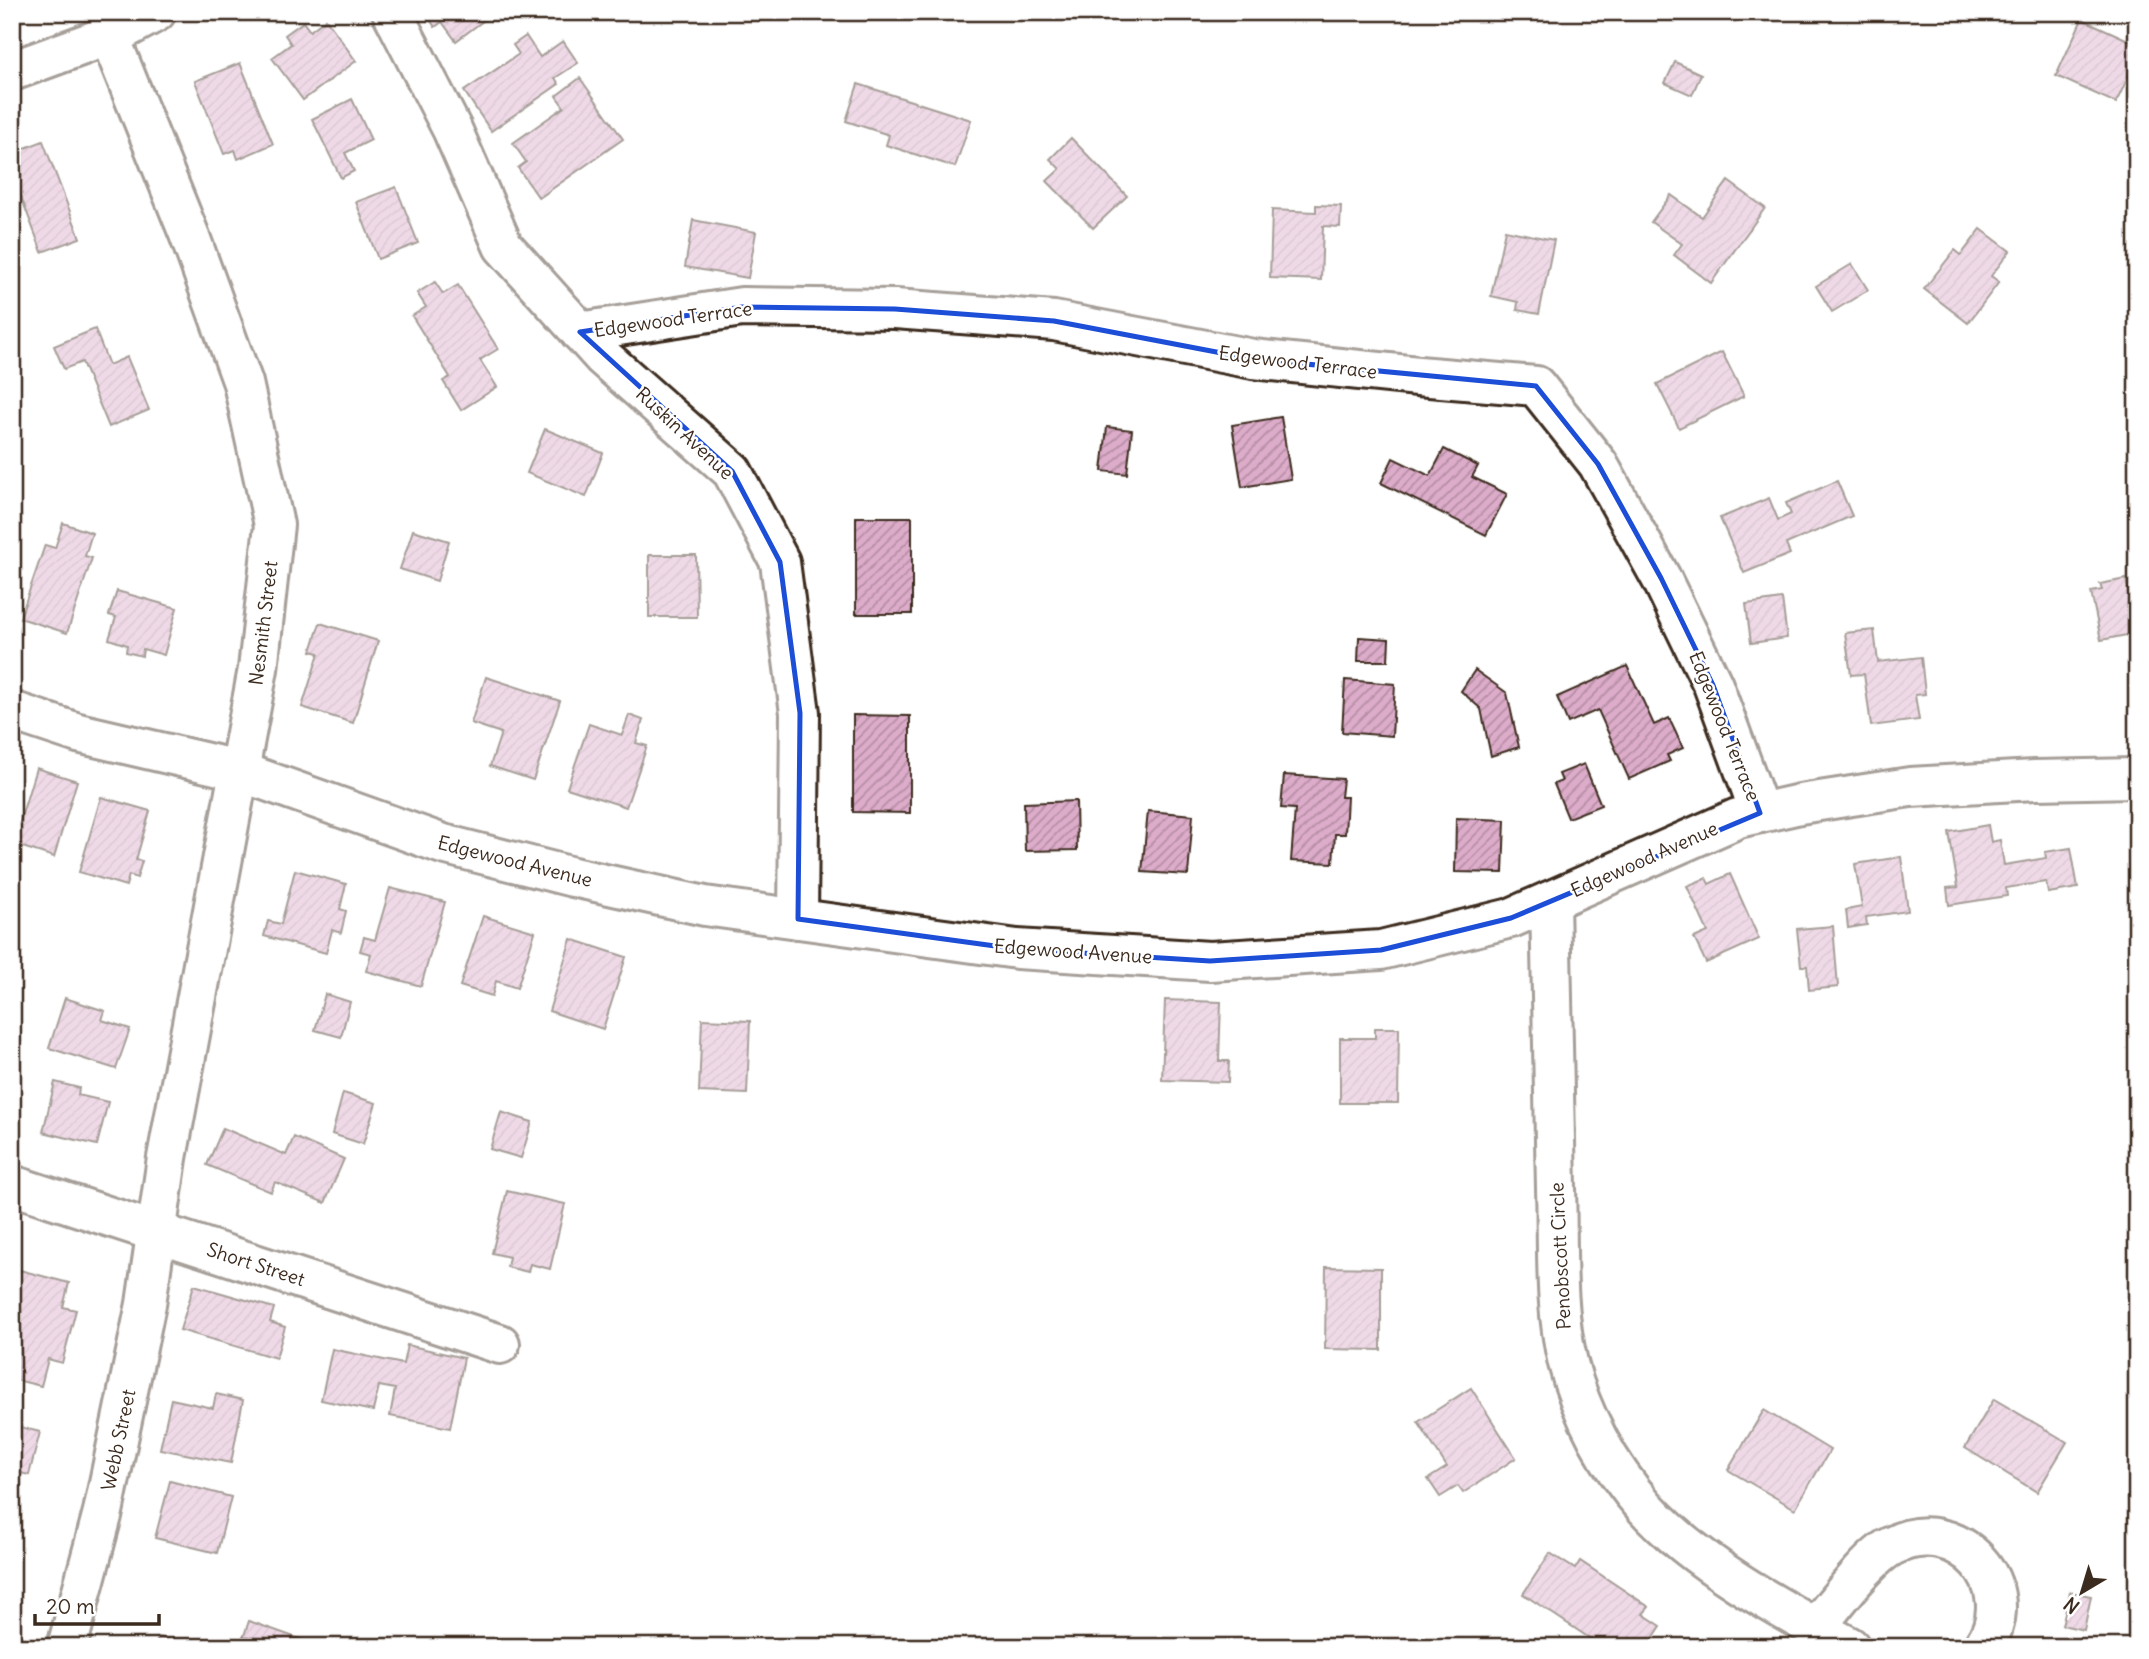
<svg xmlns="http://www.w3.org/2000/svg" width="2149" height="1659" font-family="Delius,sans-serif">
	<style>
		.building { fill: url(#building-hatch); stroke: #3b2a1e; stroke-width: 2 }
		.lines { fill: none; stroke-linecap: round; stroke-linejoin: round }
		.minor-casing { stroke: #3b2a1e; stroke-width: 44 }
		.minor { stroke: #fff; stroke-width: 38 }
		.marked { fill: none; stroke: #1d4ed8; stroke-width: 5; stroke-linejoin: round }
		.labels { text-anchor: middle; stroke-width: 5; stroke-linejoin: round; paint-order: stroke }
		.street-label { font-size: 19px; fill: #3b2a1e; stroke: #fff }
	</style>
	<defs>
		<pattern id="building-hatch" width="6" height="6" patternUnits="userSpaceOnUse" patternTransform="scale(1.75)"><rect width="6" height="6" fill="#ddacca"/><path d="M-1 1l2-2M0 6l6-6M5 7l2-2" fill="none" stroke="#b48ca3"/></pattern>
	</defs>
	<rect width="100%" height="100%" fill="#fff"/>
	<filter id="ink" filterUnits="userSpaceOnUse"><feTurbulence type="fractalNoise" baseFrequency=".0143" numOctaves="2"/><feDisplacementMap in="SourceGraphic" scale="14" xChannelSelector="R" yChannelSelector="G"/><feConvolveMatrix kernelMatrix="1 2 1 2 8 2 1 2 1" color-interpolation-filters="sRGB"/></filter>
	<g filter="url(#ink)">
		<g class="building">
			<path d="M 425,12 L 495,12 L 456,41 L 442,22 L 435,27 Z"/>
			<path d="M 326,19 L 356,61 L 303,100 L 272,58 L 291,44 L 285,35 L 303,22 L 310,31 Z"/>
			<path d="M 2082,19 L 2137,44 L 2137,58 L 2116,103 L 2056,76 Z"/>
			<path d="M 526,36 L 540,57 L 563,41 L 578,63 L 555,78 L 559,84 L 491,131 L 464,91 L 519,54 L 513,45 Z"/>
			<path d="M 1675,62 L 1701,74 L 1692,95 L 1665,83 Z"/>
			<path d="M 240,63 L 273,144 L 238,159 L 235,150 L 224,154 L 195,81 Z"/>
			<path d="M 580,78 L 623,139 L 539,198 L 518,168 L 526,162 L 513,143 L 564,107 L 556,96 Z"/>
			<path d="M 858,84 L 971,120 L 955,167 L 886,145 L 889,135 L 846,121 Z"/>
			<path d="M 352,99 L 371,140 L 345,153 L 354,171 L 341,178 L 312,119 Z"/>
			<path d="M 1071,138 L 1127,196 L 1093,228 L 1047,181 L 1060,169 L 1050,159 Z"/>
			<path d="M 43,141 L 80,238 L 42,252 L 12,173 L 12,153 Z"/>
			<path d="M 1728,181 L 1765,208 L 1711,283 L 1674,255 L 1682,244 L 1651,222 L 1671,195 L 1702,217 Z"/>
			<path d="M 396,187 L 418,243 L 378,259 L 356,202 Z"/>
			<path d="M 1316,205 L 1341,206 L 1340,227 L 1323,226 L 1321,280 L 1270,278 L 1272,210 L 1316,212 Z"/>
			<path d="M 693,220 L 756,232 L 748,278 L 685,267 Z"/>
			<path d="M 1981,229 L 2010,251 L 1991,276 L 1999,282 L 1968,323 L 1924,289 L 1955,250 L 1961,255 Z"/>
			<path d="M 1505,230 L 1554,240 L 1539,314 L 1517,310 L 1518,302 L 1491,296 Z"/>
			<path d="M 1852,264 L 1868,290 L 1832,312 L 1816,286 Z"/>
			<path d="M 435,282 L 443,294 L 458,285 L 498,349 L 480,360 L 497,387 L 461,410 L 443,381 L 450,377 L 412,316 L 426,307 L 417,293 Z"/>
			<path d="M 95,329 L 109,365 L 127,357 L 149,410 L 109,427 L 82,362 L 64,369 L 54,346 Z"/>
			<path d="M 1722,352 L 1744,396 L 1679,428 L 1657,384 Z"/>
			<path d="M 1281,417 L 1291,479 L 1242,487 L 1232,425 Z"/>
			<path d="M 1107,427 L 1132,430 L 1127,474 L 1102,471 Z"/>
			<path d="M 545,429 L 603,453 L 586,497 L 527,473 Z"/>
			<path d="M 1444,449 L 1478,466 L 1472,477 L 1507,494 L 1486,535 L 1381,483 L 1393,458 L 1430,476 Z"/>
			<path d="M 1837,481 L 1852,516 L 1786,544 L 1790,554 L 1744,573 L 1720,518 L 1769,498 L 1778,520 L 1791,514 L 1786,503 Z"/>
			<rect x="856" y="517" width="56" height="97"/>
			<path d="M 63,523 L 92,533 L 85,556 L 92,558 L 67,633 L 20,618 L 45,545 L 55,548 Z"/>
			<path d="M 413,530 L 449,541 L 437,581 L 400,569 Z"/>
			<path d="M 649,555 L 696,555 L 697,617 L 649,617 Z"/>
			<path d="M 2126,579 L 2137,633 L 2101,640 L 2091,592 L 2102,590 L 2100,584 Z"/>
			<path d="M 117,591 L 177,608 L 164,655 L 143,649 L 142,656 L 126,652 L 127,645 L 109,639 L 116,617 L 109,615 Z"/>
			<path d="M 1782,599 L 1787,638 L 1751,643 L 1746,604 Z"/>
			<path d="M 320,623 L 378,641 L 353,723 L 302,707 L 319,653 L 311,651 Z"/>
			<path d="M 1874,630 L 1878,662 L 1921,657 L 1925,694 L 1915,695 L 1919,720 L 1871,726 L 1864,674 L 1851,675 L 1845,633 Z"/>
			<path d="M 1359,637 L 1389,639 L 1388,661 L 1358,661 Z"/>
			<path d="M 1627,666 L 1654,725 L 1669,718 L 1683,748 L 1667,755 L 1670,761 L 1629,779 L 1598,710 L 1568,723 L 1557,697 Z"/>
			<path d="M 1475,670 L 1507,693 L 1519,747 L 1491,756 L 1481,709 L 1461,691 Z"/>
			<path d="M 486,677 L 560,701 L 533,780 L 490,766 L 501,733 L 471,723 Z"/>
			<path d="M 1345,680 L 1395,684 L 1392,736 L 1342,732 Z"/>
			<path d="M 629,715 L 643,720 L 636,743 L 647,746 L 626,807 L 567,788 L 589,724 L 622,735 Z"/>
			<path d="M 853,715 L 910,716 L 910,813 L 853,812 Z"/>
			<path d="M 1584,764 L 1601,805 L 1568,818 L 1554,784 L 1562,781 L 1559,774 Z"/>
			<path d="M 36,768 L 77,781 L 54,857 L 13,844 Z"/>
			<path d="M 1284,775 L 1343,779 L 1341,797 L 1347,797 L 1345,834 L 1335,834 L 1333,863 L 1291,861 L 1295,809 L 1281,808 Z"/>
			<path d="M 101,797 L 150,811 L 136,860 L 142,861 L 137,878 L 129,875 L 126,886 L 79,872 Z"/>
			<path d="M 1076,801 L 1077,850 L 1025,851 L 1024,803 Z"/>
			<path d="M 1148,811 L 1193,815 L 1188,875 L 1142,872 Z"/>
			<path d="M 1456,818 L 1505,820 L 1503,873 L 1455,872 Z"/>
			<path d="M 1988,825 L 1991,842 L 2000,840 L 2004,865 L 2046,858 L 2045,852 L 2071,848 L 2078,888 L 2048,893 L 2046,882 L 2006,888 L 2007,896 L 1949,905 L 1947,888 L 1958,887 L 1949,832 Z"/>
			<path d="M 1901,857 L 1908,911 L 1866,917 L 1867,925 L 1848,928 L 1846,910 L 1862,907 L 1855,864 Z"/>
			<path d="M 295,870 L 346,884 L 340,909 L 346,911 L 341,933 L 332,930 L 326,953 L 264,936 L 268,921 L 281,924 Z"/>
			<path d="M 1730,874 L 1759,939 L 1706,963 L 1694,938 L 1708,932 L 1687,886 L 1706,878 L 1709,884 Z"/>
			<path d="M 390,888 L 445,902 L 421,986 L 366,971 L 371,954 L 360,951 L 364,937 L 375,940 Z"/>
			<path d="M 483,916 L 535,932 L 517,988 L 496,981 L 492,996 L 460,986 Z"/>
			<path d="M 1833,926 L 1838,987 L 1809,990 L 1807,966 L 1801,966 L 1797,929 Z"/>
			<path d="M 571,939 L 626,957 L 603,1029 L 549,1011 Z"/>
			<path d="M 325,994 L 350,1002 L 341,1037 L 315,1030 Z"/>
			<path d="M 65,998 L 105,1011 L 102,1020 L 130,1029 L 116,1069 L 49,1048 Z"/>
			<path d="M 1165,1000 L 1221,1002 L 1219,1061 L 1229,1061 L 1228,1082 L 1162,1080 Z"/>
			<path d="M 702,1019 L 750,1021 L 747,1094 L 699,1092 Z"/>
			<path d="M 1375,1028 L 1399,1028 L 1398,1103 L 1340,1103 L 1340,1038 L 1375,1038 Z"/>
			<path d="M 55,1082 L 79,1088 L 78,1095 L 108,1102 L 97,1145 L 43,1132 Z"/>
			<path d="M 343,1093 L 376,1103 L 363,1144 L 332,1134 Z"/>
			<path d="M 501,1112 L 532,1122 L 521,1158 L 490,1149 Z"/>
			<path d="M 223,1128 L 286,1155 L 294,1137 L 344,1159 L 325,1203 L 275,1182 L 271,1192 L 207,1165 Z"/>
			<path d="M 507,1191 L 565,1204 L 550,1269 L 530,1264 L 528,1272 L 507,1267 L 509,1257 L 492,1253 Z"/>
			<path d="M 1326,1267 L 1381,1268 L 1381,1350 L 1325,1349 Z"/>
			<path d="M 12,1268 L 69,1283 L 63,1307 L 76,1310 L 62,1363 L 48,1359 L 41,1386 L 12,1379 Z"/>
			<path d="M 194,1285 L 274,1308 L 270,1322 L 285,1327 L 276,1358 L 180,1330 Z"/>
			<path d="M 407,1345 L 464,1358 L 450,1428 L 390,1416 L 395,1389 L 379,1386 L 373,1411 L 321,1400 L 332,1349 L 403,1364 Z"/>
			<path d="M 1471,1388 L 1516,1458 L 1463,1493 L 1458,1486 L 1440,1497 L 1428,1479 L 1447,1467 L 1418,1422 Z"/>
			<path d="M 216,1394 L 243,1400 L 231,1463 L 160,1449 L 171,1399 L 213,1408 Z"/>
			<path d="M 1994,1399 L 2067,1442 L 2037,1492 L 1965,1448 Z"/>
			<path d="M 1764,1410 L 1830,1450 L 1795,1509 L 1728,1470 Z"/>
			<path d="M 12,1425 L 40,1432 L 29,1475 L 12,1471 Z"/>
			<path d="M 170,1481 L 231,1497 L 217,1553 L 155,1538 Z"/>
			<path d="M 1550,1553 L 1575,1569 L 1580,1561 L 1649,1607 L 1643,1614 L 1661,1626 L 1647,1647 L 1643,1647 L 1630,1638 L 1624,1647 L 1603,1647 L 1523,1594 Z"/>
			<path d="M 2070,1592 L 2091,1596 L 2084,1630 L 2062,1625 Z"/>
			<path d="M 249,1621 L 317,1645 L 316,1647 L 240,1647 Z"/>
			<path d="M 158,1637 L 194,1647 L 156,1647 Z"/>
		</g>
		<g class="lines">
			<defs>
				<g id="minor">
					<path d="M 392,12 L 452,129 L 503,246 L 603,357 L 732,471 L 780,562 L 800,713 L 798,919"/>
					<path d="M 12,71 L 121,31 L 156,12"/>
					<path d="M 580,332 L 742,307 L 895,309 L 1054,321 L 1253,359 L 1418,376 L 1536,386 L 1598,464 L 1661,578 L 1713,685 L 1760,813"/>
					<path d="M 12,711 L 78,733 L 233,769 L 443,844 L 573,877 L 705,906 L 1017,949 L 1210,961 L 1381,950 L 1511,918 L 1738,818 L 1800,804 L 1910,787 L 2035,780 L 2137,778"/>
					<path d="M 1550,901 C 1552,997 1554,1092 1556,1188 C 1558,1245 1554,1306 1568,1363 C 1581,1414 1609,1467 1645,1507 C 1695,1563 1784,1611 1850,1647"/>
					<path d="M 12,1185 L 500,1344"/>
					<path d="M 1815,1628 C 1833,1607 1869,1557 1892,1546 C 1957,1512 2025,1586 1983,1647"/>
					<path d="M 67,1647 L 103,1512 L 146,1304 L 167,1158 L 258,669 L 274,525 L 243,383 L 189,234 L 109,35"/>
				</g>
			</defs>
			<use href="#minor" class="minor-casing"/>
			<use href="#minor" class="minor"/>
		</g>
	</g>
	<path d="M0 0H2149V1659H0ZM 742,307 L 895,309 L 1054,321 L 1253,359 L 1536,386 L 1598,464 L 1661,578 L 1713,685 L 1760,813 L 1511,918 L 1381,950 L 1210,961 L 1017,949 L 798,919 L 800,713 L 780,562 L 732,471 L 580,332 Z" fill="#fff" fill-opacity=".55" fill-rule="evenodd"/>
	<path class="marked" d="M 742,307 L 895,309 L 1054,321 L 1253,359 L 1536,386 L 1598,464 L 1661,578 L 1713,685 L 1760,813 L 1511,918 L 1381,950 L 1210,961 L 1017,949 L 798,919 L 800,713 L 780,562 L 732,471 L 580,332 Z"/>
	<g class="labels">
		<g class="street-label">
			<text transform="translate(673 319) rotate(-8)" y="7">Edgewood Terrace</text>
			<text transform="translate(1298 362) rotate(7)" y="7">Edgewood Terrace</text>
			<text transform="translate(685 433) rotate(43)" y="7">Ruskin Avenue</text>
			<text transform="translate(263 623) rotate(-83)" y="7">Nesmith Street</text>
			<text transform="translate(1725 726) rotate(68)" y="7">Edgewood Terrace</text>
			<text transform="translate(1644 859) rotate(-24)" y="7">Edgewood Avenue</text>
			<text transform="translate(515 861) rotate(14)" y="7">Edgewood Avenue</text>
			<text transform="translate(1073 951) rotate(4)" y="7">Edgewood Avenue</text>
			<text transform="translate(1560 1256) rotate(-93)" y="7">Penobscott Circle</text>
			<text transform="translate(256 1264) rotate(18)" y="7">Short Street</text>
			<text transform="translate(118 1440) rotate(-78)" y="7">Webb Street</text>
		</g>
	</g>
	<rect width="2149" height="1659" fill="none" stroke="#fff" stroke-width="42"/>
	<rect x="21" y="21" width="2107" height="1617" fill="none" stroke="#3b2a1e" stroke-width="2.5" filter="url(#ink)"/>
	<g transform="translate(2082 1592) rotate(218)" stroke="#ffffff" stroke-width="5" paint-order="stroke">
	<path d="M0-5L12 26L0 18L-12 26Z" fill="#3b2a1e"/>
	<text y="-10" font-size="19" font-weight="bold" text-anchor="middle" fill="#3b2a1e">N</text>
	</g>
	<path d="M35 1614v10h124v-10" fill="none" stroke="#3b2a1e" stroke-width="3.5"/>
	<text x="46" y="1614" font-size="21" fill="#3b2a1e" stroke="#ffffff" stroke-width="5" paint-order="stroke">20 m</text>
</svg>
